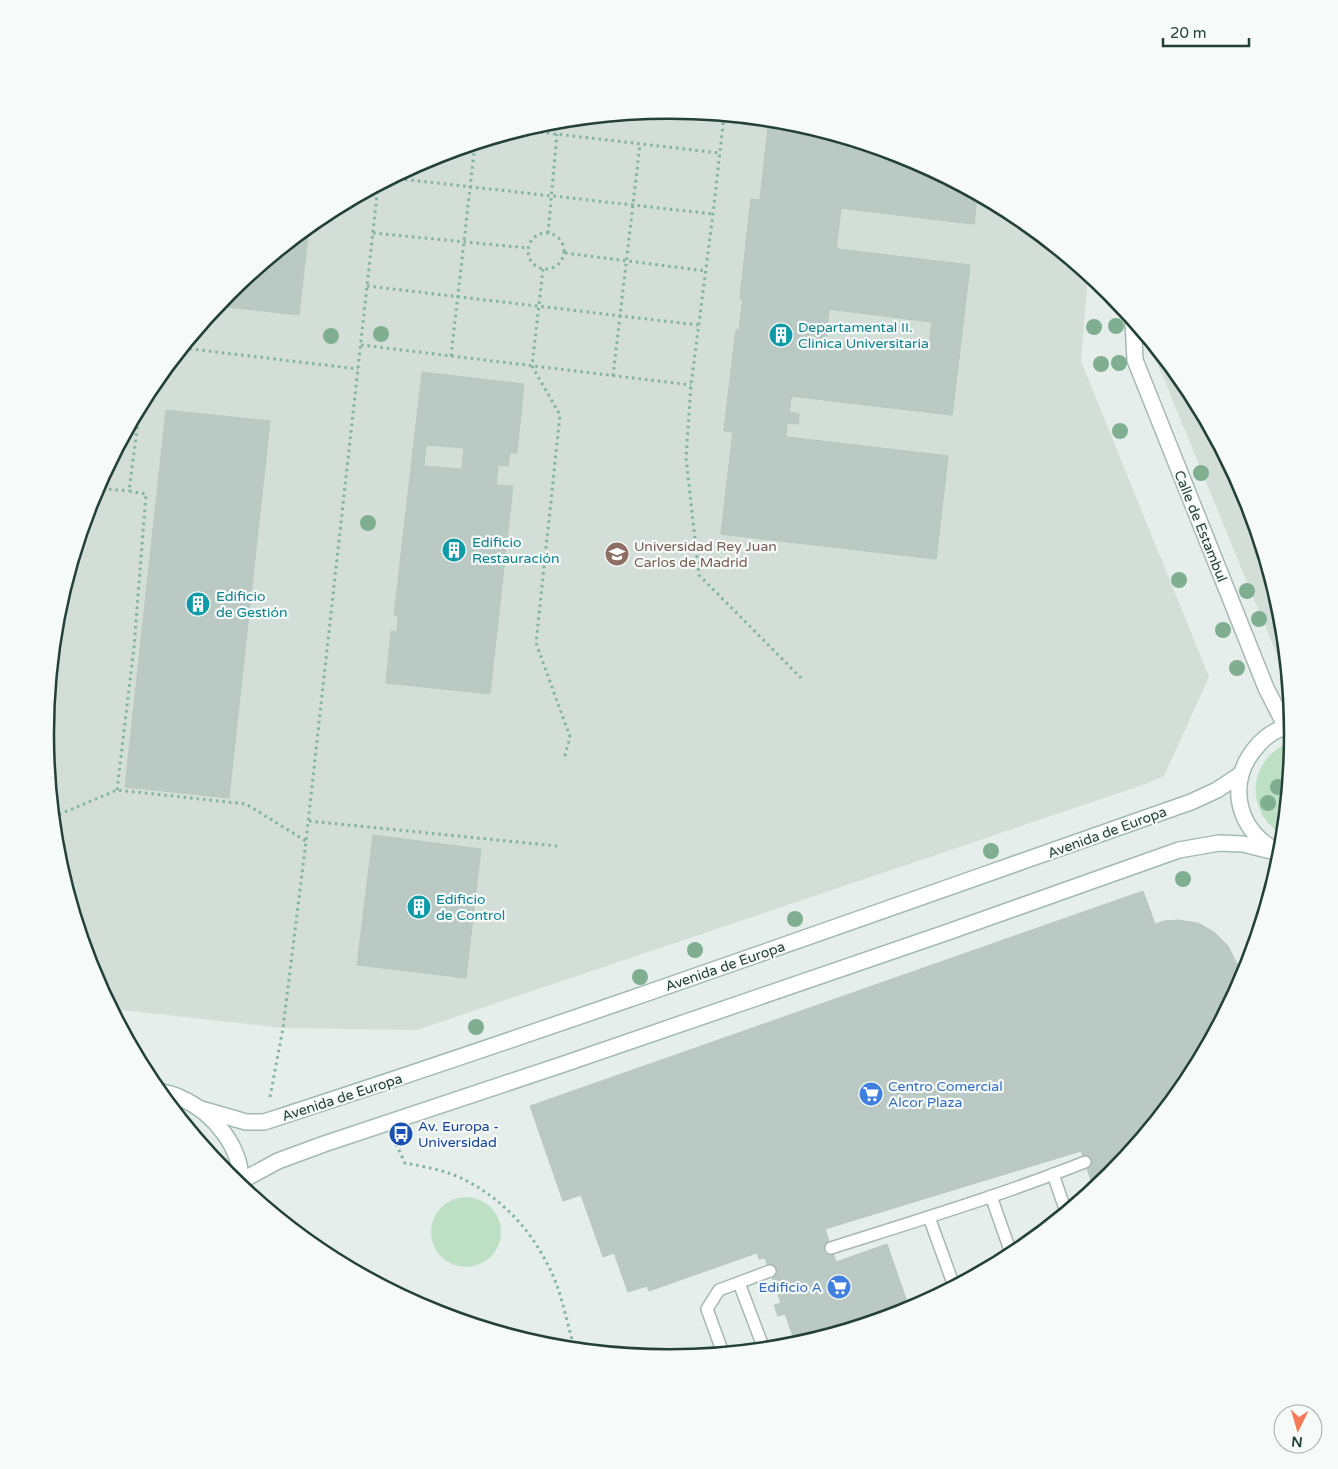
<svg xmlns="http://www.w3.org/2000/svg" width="1338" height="1469" font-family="'Varela Round',sans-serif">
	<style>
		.built { fill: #d3ded9 }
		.green { fill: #bde0c5 }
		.building { fill: #bac9c3; stroke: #b7c9c0; fill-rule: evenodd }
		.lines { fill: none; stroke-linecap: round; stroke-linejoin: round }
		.lane-casing { stroke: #a7b7b1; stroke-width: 14 }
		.street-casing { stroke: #a7b7b1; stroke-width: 18 }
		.secondary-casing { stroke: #a2bbb1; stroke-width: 18 }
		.path { stroke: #84b3a2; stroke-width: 3; stroke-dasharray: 2.5 4; stroke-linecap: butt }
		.lane { stroke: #fff; stroke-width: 11 }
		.street { stroke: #fff; stroke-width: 15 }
		.secondary { stroke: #fff; stroke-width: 15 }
		.tree { fill: #7fae90 }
		.labels { text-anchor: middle; stroke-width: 4.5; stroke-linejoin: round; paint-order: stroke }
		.culture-label { font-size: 14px; fill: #0d838f; stroke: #f6faf8; text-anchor: start }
		.street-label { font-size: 14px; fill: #234138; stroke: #f6faf8 }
		.education-label { font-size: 14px; fill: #785e54; stroke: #f6faf8; text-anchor: start }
		.shop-label { font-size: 14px; fill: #366cbe; stroke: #f6faf8; text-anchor: start }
		.transit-label { font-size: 14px; fill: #164399; stroke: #f6faf8; text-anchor: start }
		.rim { fill: none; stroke: #234138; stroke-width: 2.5 }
	</style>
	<rect width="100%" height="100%" fill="#e5eeea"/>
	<g class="built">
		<path d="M 669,111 L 791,123 L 908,158 L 1016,216 L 1088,275 L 1081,361 L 1209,677 L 1164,776 L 1137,787 L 417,1030 L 283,1028 L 113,1009 L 92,973 L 57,856 L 45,735 L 57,612 L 93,495 L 150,388 L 228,293 L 323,216 L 430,158 L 548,122 Z"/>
		<path d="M 1150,342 L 1188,388 L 1246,496 L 1281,613 L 1288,682 L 1150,345 Z"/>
	</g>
	<g class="green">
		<path d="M 1290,742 L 1292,742 L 1283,834 C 1256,821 1247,785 1265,761 C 1271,752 1280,747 1290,742 Z"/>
		<circle cx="466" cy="1232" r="35"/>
	</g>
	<g class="building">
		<path d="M 769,120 L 791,123 L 849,140 L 848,149 L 893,154 L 908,158 L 977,195 L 974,224 L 841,208 L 836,249 L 970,265 L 952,415 L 791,396 L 789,412 L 799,414 L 798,424 L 787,423 L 786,437 L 948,456 L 936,559 L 721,534 L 733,432 L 724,431 L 736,330 L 739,330 L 743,299 L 740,299 L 751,199 L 760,200 ZM 829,309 L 932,322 L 929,350 L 826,340 Z"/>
		<path d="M 769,120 L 791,123 L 849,140 L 848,149 L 893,154 L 908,158 L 977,195 L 974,224 L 841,208 L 836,249 L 970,265 L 952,415 L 791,396 L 789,412 L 799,414 L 798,424 L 787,423 L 786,437 L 948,456 L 936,559 L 721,534 L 733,432 L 724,431 L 736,330 L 739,330 L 743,299 L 740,299 L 751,199 L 760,200 ZM 829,309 L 932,322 L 929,350 L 826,340 Z"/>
		<path d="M 309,227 L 299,315 L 218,306 L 228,293 Z"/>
		<path d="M 422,372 L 524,384 L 517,453 L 510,453 L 508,466 L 498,465 L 496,485 L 513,486 L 490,694 L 386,683 L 391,631 L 397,632 L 398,615 L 394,615 ZM 426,445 L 464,448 L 462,469 L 424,466 Z"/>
		<path d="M 166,410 L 270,421 L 229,798 L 125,787 Z"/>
		<path d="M 373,835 L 481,849 L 466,978 L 357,965 Z"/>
		<path d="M 1143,891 L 1155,924 L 1164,921 L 1178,920 L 1198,923 L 1214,932 L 1228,946 L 1237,964 L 1250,959 L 1245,974 L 1188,1081 L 1151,1126 L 1081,1151 L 825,1229 L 649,1291 L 647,1286 L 628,1292 L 614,1253 L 603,1257 L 581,1195 L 563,1201 L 530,1106 Z"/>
		<path d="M 1151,1126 L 1110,1176 L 1094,1189 L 1081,1151 Z"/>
		<path d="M 825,1229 L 836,1262 L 887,1244 L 910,1310 L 796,1345 L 785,1314 L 778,1316 L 774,1305 L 781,1303 L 765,1258 L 759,1259 L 757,1252 Z"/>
	</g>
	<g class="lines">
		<defs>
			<g id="lane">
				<path d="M 1053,1174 L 1066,1212"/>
				<path d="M 991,1196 L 1012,1256"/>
				<path d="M 929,1217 L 954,1286"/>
				<path d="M 831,1248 C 916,1221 1002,1195 1085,1162"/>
				<path d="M 739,1283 L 764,1349"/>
				<path d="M 723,1353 L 707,1309 L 719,1290 L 770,1271"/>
			</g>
			<path id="street" d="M 1133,321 L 1135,360 L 1266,688 L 1286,727"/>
			<g id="secondary">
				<path d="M 1273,849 C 1234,825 1227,778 1259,744 C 1267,735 1280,727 1292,726"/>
				<path d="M 158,1091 C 166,1093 174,1094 181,1098 C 214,1113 243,1148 241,1186"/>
				<path d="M 201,1109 L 246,1122 L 264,1122 C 575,1021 883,910 1191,802 L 1217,790 L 1241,774"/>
				<path d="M 241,1181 L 278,1161 L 324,1144 L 561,1065 L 948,932 L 1179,850 L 1219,843 L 1243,844 L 1279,853"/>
			</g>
		</defs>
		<use href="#lane" class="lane-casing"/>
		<use href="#street" class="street-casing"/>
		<use href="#secondary" class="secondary-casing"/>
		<g class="path">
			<path d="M 724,116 L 713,214 L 691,385 L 686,458 L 699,575 L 801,678"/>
			<path d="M 521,130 L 720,153"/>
			<path d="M 392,178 L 713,214"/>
			<circle cx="546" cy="251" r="18"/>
			<path d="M 373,233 L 528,248"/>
			<path d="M 548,233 L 557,134"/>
			<path d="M 565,253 L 706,271"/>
			<path d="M 543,269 L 532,366 L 560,415 L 536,643 L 570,737 L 564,759"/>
			<path d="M 367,286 L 698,325"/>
			<path d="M 361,345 L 691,385"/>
			<path d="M 183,348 L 358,369"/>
			<path d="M 451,356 L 475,144"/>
			<path d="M 613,376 L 640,144"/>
			<path d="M 96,488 L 129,491"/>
			<path d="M 117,790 L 134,647 L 146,494 L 129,491 L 140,407"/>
			<path d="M 53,817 L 117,790 L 246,804 L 306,841"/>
			<path d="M 309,821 L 557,846"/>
			<path d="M 270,1097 L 283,1028 L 306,841 L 378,186"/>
			<path d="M 396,1144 L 405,1163 C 426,1167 449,1171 467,1181 C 509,1203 539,1240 556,1283 C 564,1304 568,1328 575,1349"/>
		</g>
		<use href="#lane" class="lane"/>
		<use href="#street" class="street"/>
		<use href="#secondary" class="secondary"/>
	</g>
	<g class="tree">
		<circle cx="1116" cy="326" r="8"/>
		<circle cx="1094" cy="327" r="8"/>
		<circle cx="381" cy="334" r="8"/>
		<circle cx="331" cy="336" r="8"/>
		<circle cx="1119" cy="363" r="8"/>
		<circle cx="1101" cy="364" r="8"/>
		<circle cx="1120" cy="431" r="8"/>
		<circle cx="1201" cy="473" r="8"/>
		<circle cx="368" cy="523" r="8"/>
		<circle cx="1179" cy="580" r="8"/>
		<circle cx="1247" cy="591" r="8"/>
		<circle cx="1259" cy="619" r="8"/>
		<circle cx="1223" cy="630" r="8"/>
		<circle cx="1237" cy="668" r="8"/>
		<circle cx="1278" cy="787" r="8"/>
		<circle cx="1268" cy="803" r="8"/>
		<circle cx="991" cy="851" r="8"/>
		<circle cx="1183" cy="879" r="8"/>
		<circle cx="795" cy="919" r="8"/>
		<circle cx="695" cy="950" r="8"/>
		<circle cx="640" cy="977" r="8"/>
		<circle cx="476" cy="1027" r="8"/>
	</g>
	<defs>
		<symbol id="building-disc" viewBox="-11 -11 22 22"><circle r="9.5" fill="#0f9aa8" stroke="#f6faf8"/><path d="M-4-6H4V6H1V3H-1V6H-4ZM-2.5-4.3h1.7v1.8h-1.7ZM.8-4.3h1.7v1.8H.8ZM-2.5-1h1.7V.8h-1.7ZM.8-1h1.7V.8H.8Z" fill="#fff"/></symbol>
		<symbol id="university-disc" viewBox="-11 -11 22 22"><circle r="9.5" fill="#8d6e63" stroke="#f6faf8"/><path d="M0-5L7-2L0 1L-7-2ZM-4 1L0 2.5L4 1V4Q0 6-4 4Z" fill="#fff"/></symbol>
		<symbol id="supermarket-disc" viewBox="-11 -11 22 22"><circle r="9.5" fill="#3f7fe0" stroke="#f6faf8"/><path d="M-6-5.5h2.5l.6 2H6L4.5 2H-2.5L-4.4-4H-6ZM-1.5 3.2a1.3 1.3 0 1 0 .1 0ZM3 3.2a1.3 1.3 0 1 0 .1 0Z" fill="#fff"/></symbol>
		<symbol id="bus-disc" viewBox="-11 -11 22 22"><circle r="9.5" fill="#1a4fb4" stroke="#f6faf8"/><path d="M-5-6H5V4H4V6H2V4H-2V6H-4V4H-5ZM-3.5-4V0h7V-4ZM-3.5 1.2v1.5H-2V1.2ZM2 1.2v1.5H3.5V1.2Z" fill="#fff"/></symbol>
	</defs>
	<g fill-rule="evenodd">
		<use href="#building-disc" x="767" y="321" width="28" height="28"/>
		<use href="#building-disc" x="440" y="536" width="28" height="28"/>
		<use href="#university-disc" x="603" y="540" width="28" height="28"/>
		<use href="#building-disc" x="184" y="590" width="28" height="28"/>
		<use href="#building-disc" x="405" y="893" width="28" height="28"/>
		<use href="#supermarket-disc" x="857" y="1080" width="28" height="28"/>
		<use href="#bus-disc" x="387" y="1120" width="28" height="28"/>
		<use href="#supermarket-disc" x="825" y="1273" width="28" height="28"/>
	</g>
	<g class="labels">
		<g class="culture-label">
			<text x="798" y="332">Departamental II.<tspan x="798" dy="16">Clinica Universitaria</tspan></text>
			<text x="472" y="547">Edificio<tspan x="472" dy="16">Restauración</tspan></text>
			<text x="216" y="601">Edificio<tspan x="216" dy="16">de Gestión</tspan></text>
			<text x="436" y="904">Edificio<tspan x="436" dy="16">de Control</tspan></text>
		</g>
		<g class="street-label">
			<text transform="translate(1201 526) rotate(68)" y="5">Calle de Estambul</text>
			<text transform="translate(1107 832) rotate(-20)" y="5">Avenida de Europa</text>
			<text transform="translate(725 966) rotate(-19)" y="5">Avenida de Europa</text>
			<text transform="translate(342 1097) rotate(-18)" y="5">Avenida de Europa</text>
		</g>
		<g class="education-label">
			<text x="634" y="551">Universidad Rey Juan<tspan x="634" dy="16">Carlos de Madrid</tspan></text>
		</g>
		<g class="shop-label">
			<text x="888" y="1091">Centro Comercial<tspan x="888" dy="16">Alcor Plaza</tspan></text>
			<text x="822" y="1292" text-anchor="end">Edificio A</text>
		</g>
		<g class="transit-label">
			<text x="418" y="1131">Av. Europa -<tspan x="418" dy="16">Universidad</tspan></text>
		</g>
	</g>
	<path d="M0 0H1338V1469H0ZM54 734a615 615 0 1 1 1230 0a615 615 0 1 1-1230 0Z" fill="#f6faf8" fill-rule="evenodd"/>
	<path class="rim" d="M54 734a615 615 0 1 1 1230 0a615 615 0 1 1-1230 0Z"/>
	<g transform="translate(1298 1429) rotate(185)"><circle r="24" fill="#f6faf8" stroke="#a2b0ab"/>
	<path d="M0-4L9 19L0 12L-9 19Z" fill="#f77b5a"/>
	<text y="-8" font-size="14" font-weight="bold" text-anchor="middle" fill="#234138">N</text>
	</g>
	<path d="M1163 38v8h86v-8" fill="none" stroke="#234138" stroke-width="2.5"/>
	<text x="1170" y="38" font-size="15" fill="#234138" stroke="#f6faf8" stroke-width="4" paint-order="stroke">20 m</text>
</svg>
